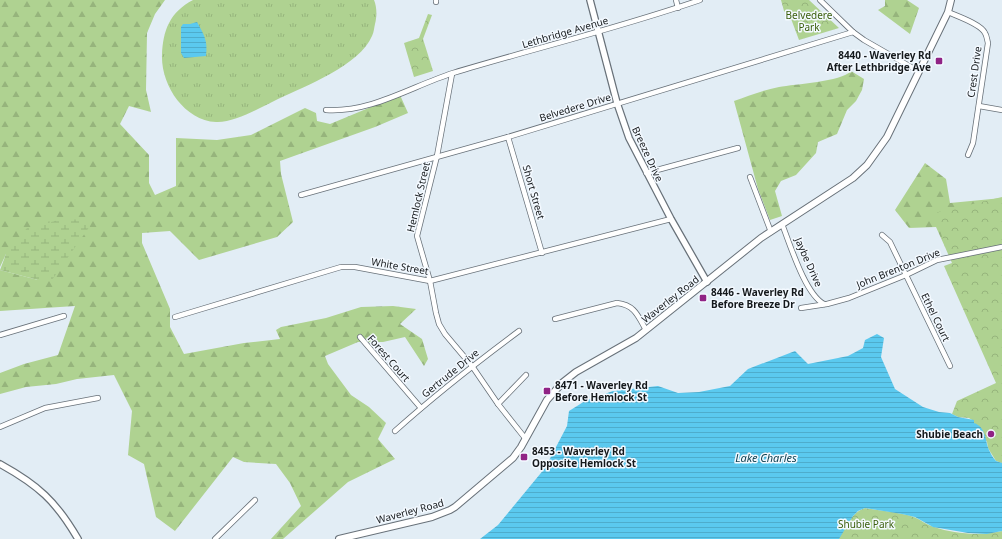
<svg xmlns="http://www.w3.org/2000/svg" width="1002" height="539" font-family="'Noto Sans',sans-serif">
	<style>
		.grass { fill: url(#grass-tufts) }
		.forest { fill: url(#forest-firs) }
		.wetland { fill: url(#wetland-marsh) }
		.park { fill: url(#park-crowns) }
		.water { fill: url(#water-rules) }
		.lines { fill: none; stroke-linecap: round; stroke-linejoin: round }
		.minor-casing { stroke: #687179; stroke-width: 6 }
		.tertiary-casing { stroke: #687179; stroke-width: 8 }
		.secondary-casing { stroke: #687179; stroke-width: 8 }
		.minor { stroke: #fff; stroke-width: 4.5 }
		.tertiary { stroke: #fff; stroke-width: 5.5 }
		.secondary { stroke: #fff; stroke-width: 6 }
		.poi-dot { fill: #902385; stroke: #f3f9ff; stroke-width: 1.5 }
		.labels { text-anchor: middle; stroke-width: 3; stroke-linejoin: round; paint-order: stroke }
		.park-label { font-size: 10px; fill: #3a5e0b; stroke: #f3f9ff }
		.street-label { font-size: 10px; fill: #15191c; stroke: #f3f9ff }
		.poi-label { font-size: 10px; font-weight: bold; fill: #15191c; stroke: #f3f9ff; text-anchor: start }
		.water-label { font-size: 11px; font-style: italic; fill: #104151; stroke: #f3f9ff }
	</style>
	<defs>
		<pattern id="grass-tufts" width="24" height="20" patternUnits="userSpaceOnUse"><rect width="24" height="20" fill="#afd291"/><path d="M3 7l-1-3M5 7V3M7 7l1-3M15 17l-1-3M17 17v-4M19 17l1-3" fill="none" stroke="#96b47c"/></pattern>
		<pattern id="forest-firs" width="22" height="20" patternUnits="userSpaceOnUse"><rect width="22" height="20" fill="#afd291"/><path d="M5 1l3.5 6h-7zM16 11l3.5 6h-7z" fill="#96b47c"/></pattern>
		<pattern id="wetland-marsh" width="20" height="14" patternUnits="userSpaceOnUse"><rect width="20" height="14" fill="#afd291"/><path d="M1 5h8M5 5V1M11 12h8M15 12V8" fill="none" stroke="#96b47c"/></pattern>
		<pattern id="park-crowns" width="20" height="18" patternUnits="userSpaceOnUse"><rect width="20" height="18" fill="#afd291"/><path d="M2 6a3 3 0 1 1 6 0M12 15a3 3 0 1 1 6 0" fill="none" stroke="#96b47c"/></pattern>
		<pattern id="water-rules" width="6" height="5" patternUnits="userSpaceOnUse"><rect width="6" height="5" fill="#5bc9ef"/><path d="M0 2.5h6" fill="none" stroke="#4eaccc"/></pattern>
	</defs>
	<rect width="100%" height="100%" fill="#e2edf5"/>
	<path class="grass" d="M 193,0 L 374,0 C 377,7 377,16 375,24 C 374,28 374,32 372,36 C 360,65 306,86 278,99 C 261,107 235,123 216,122 C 184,120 161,85 162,55 C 163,30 170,12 193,0 Z"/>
	<g class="forest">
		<path d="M 0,0 L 165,0 L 155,14 L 147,33 L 146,90 L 151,112 L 129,106 L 120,124 L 149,155 L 149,183 L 155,195 L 176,186 L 176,138 L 217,140 L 251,135 L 305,108 L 316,113 L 317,121 L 330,124 L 400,95 L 408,113 L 375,127 L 280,161 L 281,174 L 293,222 L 277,237 L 199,260 L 170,231 L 142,233 L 142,243 L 170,309 L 170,327 L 184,354 L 244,343 L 280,339 L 276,330 L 281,327 L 326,318 L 361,307 L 393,306 L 416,309 L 400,324 L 422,339 L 428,359 L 424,366 L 405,337 L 383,342 L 358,342 L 325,356 L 328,364 L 351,395 L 369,407 L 386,423 L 378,439 L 395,459 L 348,482 L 283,539 L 271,539 L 301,506 L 290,483 L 276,464 L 244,462 L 233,457 L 175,531 L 156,517 L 144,464 L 128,455 L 132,411 L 114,375 L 77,379 L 56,384 L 26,387 L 0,394 L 0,373 L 24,364 L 58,355 L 75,306 L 0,311 L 0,270 L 38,280 L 6,254 L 0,267 Z"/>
		<path d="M 885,0 L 907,0 L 919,8 L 910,34 L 878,10 L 885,6 Z"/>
		<path d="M 851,71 L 864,79 L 862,90 L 856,101 L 847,110 L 837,134 L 818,142 L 816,153 L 796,175 L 781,181 L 775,191 L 782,216 L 770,220 L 758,189 L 734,101 C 748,96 763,90 779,87 C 795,84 841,82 851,71 Z"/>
		<path d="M 925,163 L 946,179 L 950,203 L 1002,198 L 1000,241 L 945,247 L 936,227 L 909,228 L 895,210 Z"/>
	</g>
	<path class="wetland" d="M 63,219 L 89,220 L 90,226 L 52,280 L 38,280 L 0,270 L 6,254 L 27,228 Z"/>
	<g class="park">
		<path d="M 781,0 L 809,0 L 839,28 L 799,40 L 790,16 L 784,11 Z"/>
		<path d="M 428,14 L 432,15 L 423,39 L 433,71 L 414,77 L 404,43 L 419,38 Z"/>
		<path d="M 1002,197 L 1002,463 L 996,461 L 988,448 L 987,442 L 972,420 L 969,418 L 958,417 L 952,414 L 957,401 L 996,383 L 944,266 L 952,263 L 945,247 L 935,213 Z"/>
		<path d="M 865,508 C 881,511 899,512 914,517 C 921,520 927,525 934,527 C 955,534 980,536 1002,531 L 1002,539 L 839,539 C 843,527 853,512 865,508 Z"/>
	</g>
	<g class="water">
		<path d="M 197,22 C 204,35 208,40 206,56 L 184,58 L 181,53 L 181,27 L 183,24 L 190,24 Z"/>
		<path d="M 877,334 L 884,338 L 881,357 L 895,389 L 923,407 L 939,412 L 950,413 L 958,417 L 974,420 L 974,423 C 986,427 985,440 989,450 C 991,454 993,458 996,461 L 1002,463 L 1002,531 L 987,534 L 968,533 L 933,527 L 915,517 L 902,514 L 865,508 L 858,511 L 853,516 L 839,539 L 480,539 L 498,525 L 545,468 L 567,426 L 569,411 L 585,401 L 613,391 L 658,386 L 678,393 L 699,392 L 730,386 L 748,369 L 795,351 L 808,364 L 848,356 L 863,348 L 865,340 Z"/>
	</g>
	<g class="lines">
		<defs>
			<g id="minor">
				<path d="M 436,0 L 436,2"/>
				<path d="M 676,0 L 678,8"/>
				<path d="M 820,0 L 853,32 L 864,40 L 918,71"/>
				<path d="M 948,12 C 957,16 981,24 985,33 C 987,36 987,40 988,43 L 973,143 L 968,155"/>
				<path d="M 452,74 L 437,156 L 417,236 L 430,281 L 436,313 L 439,324 L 445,334 L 472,366 L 498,404 L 525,438"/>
				<path d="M 979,106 L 1002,110"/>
				<path d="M 326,110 C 371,113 412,86 453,73 C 536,48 619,28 700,0"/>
				<path d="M 508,137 L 542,253"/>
				<path d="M 646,173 L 738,148"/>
				<path d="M 750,177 L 771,232"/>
				<path d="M 301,195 L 508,137 L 853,32"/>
				<path d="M 782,224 C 790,244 805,294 824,304"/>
				<path d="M 882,235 L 890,242 L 950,366"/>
				<path d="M 801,308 L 827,304 L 849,298 L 906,275 L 937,260 L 1002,247"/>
				<path d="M 175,317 L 341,267 L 355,267 L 430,281 L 671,219"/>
				<path d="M 555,319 L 617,303 C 635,305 638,316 646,330"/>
				<path d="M 0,335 L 64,316"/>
				<path d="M 360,337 L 421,408"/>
				<path d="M 498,404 L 526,375"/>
				<path d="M 0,427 L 45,408 L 98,398"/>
				<path d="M 395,431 C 434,396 476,363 519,331"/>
				<path d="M 215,539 L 255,500"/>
			</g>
			<g id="tertiary">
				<path d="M 590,0 L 617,103 L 629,138 L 671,219 L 707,282"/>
				<path d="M 0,464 C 38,485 56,501 78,539"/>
			</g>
			<path id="secondary" d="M 339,539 L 432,517 L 450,510 L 455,507 L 513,458 L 521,447 L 547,400 L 562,383 L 576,372 L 636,338 L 761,238 L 853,178 L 867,165 L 887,137 L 948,12 L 951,0"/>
		</defs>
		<use href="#minor" class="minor-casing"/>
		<use href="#tertiary" class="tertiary-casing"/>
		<use href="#secondary" class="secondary-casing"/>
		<use href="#minor" class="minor"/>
		<use href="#tertiary" class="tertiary"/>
		<use href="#secondary" class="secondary"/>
	</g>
	<g class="poi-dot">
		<rect x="935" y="57" width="8" height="8" rx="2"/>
		<rect x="699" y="294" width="8" height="8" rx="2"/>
		<rect x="543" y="387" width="8" height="8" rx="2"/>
		<circle cx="991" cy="434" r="4"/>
		<rect x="520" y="453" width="8" height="8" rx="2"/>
	</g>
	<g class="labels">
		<g class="park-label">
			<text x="809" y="19">Belvedere<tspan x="809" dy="12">Park</tspan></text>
			<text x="866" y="528">Shubie Park</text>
		</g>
		<g class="street-label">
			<text transform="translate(565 32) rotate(-16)" y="4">Lethbridge Avenue</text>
			<text transform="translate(974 72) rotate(-82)" y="4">Crest Drive</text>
			<text transform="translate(575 107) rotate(-17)" y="4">Belvedere Drive</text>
			<text transform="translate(648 154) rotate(65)" y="4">Breeze Drive</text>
			<text transform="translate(534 192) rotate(74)" y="4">Short Street</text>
			<text transform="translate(418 197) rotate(-77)" y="4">Hemlock Street</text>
			<text transform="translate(809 262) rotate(66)" y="4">Jaybe Drive</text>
			<text transform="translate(400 266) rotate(10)" y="4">White Street</text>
			<text transform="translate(898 268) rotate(-22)" y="4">John Brenton Drive</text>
			<text transform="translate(670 299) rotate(-38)" y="4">Waverley Road</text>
			<text transform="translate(936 317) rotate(64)" y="4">Ethel Court</text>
			<text transform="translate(389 358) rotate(49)" y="4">Forest Court</text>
			<text transform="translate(450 373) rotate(-39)" y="4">Gertrude Drive</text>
			<text transform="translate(410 511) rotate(-15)" y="4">Waverley Road</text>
		</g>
		<g class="poi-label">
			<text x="931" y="59" text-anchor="end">8440 - Waverley Rd<tspan x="931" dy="12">After Lethbridge Ave</tspan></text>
			<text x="711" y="296">8446 - Waverley Rd<tspan x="711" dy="12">Before Breeze Dr</tspan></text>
			<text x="555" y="389">8471 - Waverley Rd<tspan x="555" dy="12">Before Hemlock St</tspan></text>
			<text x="983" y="438" text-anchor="end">Shubie Beach</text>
			<text x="532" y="455">8453 - Waverley Rd<tspan x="532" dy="12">Opposite Hemlock St</tspan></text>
		</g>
		<g class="water-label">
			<text x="766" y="462">Lake Charles</text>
		</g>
	</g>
</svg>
